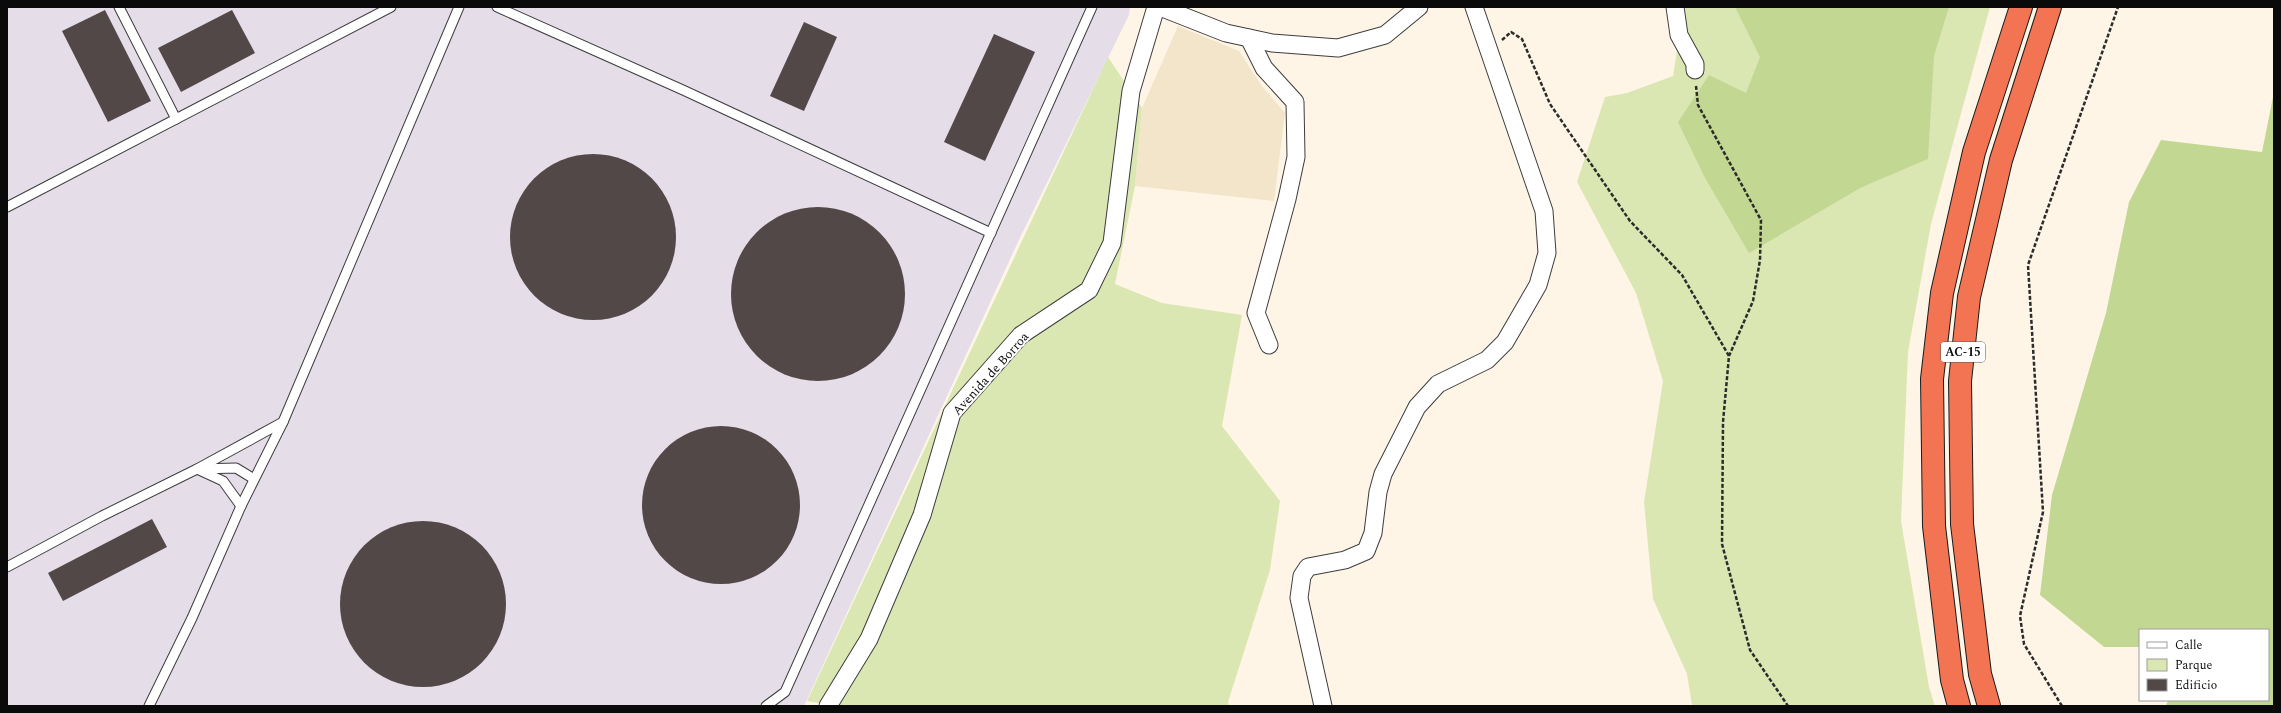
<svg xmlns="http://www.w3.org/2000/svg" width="2281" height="713" font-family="Spectral,serif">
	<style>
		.industrial { fill: #e5dee9 }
		.farmland { fill: #f3e5c9 }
		.green { fill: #dbe7b3 }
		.forest { fill: #c2d892 }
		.building { fill: #524847 }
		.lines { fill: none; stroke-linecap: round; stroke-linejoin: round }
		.service-casing { stroke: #3d3d3d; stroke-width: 11 }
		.minor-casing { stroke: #3d3d3d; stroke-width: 19 }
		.motorway-casing { stroke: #1b1b1b; stroke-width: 24 }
		.path { stroke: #2c2c2c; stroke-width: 2.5; stroke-dasharray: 4 2; stroke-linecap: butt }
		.service { stroke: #fff; stroke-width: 9 }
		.minor { stroke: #fff; stroke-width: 17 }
		.motorway { stroke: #f37452; stroke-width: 22 }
		.labels { text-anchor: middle; stroke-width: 4; stroke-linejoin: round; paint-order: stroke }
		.shield { fill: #fff; stroke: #545454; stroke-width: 1 }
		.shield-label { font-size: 12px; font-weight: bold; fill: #0a0a0a }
		.street-label { font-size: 13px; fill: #0a0a0a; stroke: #fff }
	</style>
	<rect width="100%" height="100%" fill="#fff5e7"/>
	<path class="industrial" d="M 7,7 L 1130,7 L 1129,15 L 1018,242 L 804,706 L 7,706 Z"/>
	<path class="farmland" d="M 1178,26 L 1239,51 L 1262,86 L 1285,113 L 1274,201 L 1135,186 L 1142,108 Z"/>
	<g class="green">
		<path d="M 1684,7 L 1990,7 L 1931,224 L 1908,352 L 1901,521 L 1929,687 L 1935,706 L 1692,706 L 1687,674 L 1653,599 L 1644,502 L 1663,381 L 1636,293 L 1577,182 L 1605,97 L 1627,93 L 1673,76 Z"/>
		<path d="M 1108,57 L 1142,108 L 1135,186 L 1115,284 L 1162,303 L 1242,315 L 1222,426 L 1280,501 L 1270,570 L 1228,702 L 1229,706 L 836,706 L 807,701 Z"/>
	</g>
	<g class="forest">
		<path d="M 1735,7 L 1949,7 L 1934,56 L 1928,159 L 1862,187 L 1749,253 L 1705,178 L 1678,122 L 1709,75 L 1746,93 L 1760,57 Z"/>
		<path d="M 2274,92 L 2274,706 L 2166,706 L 2168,700 L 2268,700 L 2268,630 L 2140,630 L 2140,647 L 2104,647 L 2040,595 L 2052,495 L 2106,313 L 2129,202 L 2161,140 L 2262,152 Z"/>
	</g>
	<g class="building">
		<path d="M 105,10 L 151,101 L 108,122 L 62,31 Z"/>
		<path d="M 232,10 L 255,53 L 181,92 L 158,48 Z"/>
		<path d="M 804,22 L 837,37 L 804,111 L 770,96 Z"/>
		<path d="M 994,34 L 1035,52 L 985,161 L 944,142 Z"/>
		<circle cx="593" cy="237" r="83"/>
		<circle cx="818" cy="294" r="87"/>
		<circle cx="721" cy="505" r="79"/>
		<path d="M 152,519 L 167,547 L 63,601 L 48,573 Z"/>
		<circle cx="423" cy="604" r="83"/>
	</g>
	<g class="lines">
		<defs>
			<g id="service">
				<path d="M 119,7 L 176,119"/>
				<path d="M 497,7 L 683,90 L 991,233"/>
				<path d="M 7,207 L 391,7"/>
				<path d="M 197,469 L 283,422"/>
				<path d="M 200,469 L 236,468 L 254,479"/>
				<path d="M 7,567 L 102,516 L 197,469 L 223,481 L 241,506"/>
				<path d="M 149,706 L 192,618 L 241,506 L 283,422 L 459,7"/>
				<path d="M 766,706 L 785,692 L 1092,7"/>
			</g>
			<g id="minor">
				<path d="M 1160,7 L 1226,33 L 1272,43 L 1338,48 L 1385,35 L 1419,7"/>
				<path d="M 1675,7 L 1679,35 L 1695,64 L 1695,70"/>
				<path d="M 1249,38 L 1264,68 L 1295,102 L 1296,157 L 1287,199 L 1256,313 L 1269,345"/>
				<path d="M 828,706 L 869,639 L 922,515 L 952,413 L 1021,335 L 1089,290 L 1112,243 L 1131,91 L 1156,7"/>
				<path d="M 1323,706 L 1299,598 L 1302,576 L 1308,567 L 1345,560 L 1366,551 L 1373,533 L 1378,492 L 1383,474 L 1417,407 L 1438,384 L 1487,360 L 1505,342 L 1538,285 L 1547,253 L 1544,211 L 1474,7"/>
			</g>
			<g id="motorway">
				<path d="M 1959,706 L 1952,680 L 1934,526 L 1932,379 L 1942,293 L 1974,152 L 2021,7"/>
				<path d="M 1989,706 L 1980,674 L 1962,524 L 1960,381 L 1969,297 L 2001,160 L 2050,7"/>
			</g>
		</defs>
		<use href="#service" class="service-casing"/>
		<use href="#minor" class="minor-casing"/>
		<use href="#motorway" class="motorway-casing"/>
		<g class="path">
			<path d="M 1502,40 L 1511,32 L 1522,39 L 1550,104 L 1630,221 L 1682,275 L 1729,356"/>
			<path d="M 1696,86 L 1698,105 L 1761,220 L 1760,260 L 1753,301 L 1729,356 L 1723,422 L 1722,544 L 1750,650 L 1788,706"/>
			<path d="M 2062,706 L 2024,644 L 2020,616 L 2043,512 L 2028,265 L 2118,7"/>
		</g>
		<use href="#service" class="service"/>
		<use href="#minor" class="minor"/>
		<use href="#motorway" class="motorway"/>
	</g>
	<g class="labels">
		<rect class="shield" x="1941" y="342" width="44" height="20" rx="3"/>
		<g class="shield-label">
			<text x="1963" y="356">AC-15</text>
		</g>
		<g class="street-label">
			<text transform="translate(990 373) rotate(-48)" y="5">Avenida de Borroa</text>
		</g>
	</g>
	<rect width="2281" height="713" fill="none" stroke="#0a0a0a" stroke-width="16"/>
	<rect x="2139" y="629" width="130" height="72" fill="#ffffff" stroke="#9d9d9d"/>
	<rect x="2147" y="642" width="20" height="6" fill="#ffffff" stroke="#9d9d9d"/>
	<text x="2175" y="649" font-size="12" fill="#0a0a0a">Calle</text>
	<rect x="2147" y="659" width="20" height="12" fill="#dbe7b3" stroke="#9d9d9d"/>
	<text x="2175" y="669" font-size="12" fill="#0a0a0a">Parque</text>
	<rect x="2147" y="679" width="20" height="12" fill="#524847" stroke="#9d9d9d"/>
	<text x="2175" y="689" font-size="12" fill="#0a0a0a">Edificio</text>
</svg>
